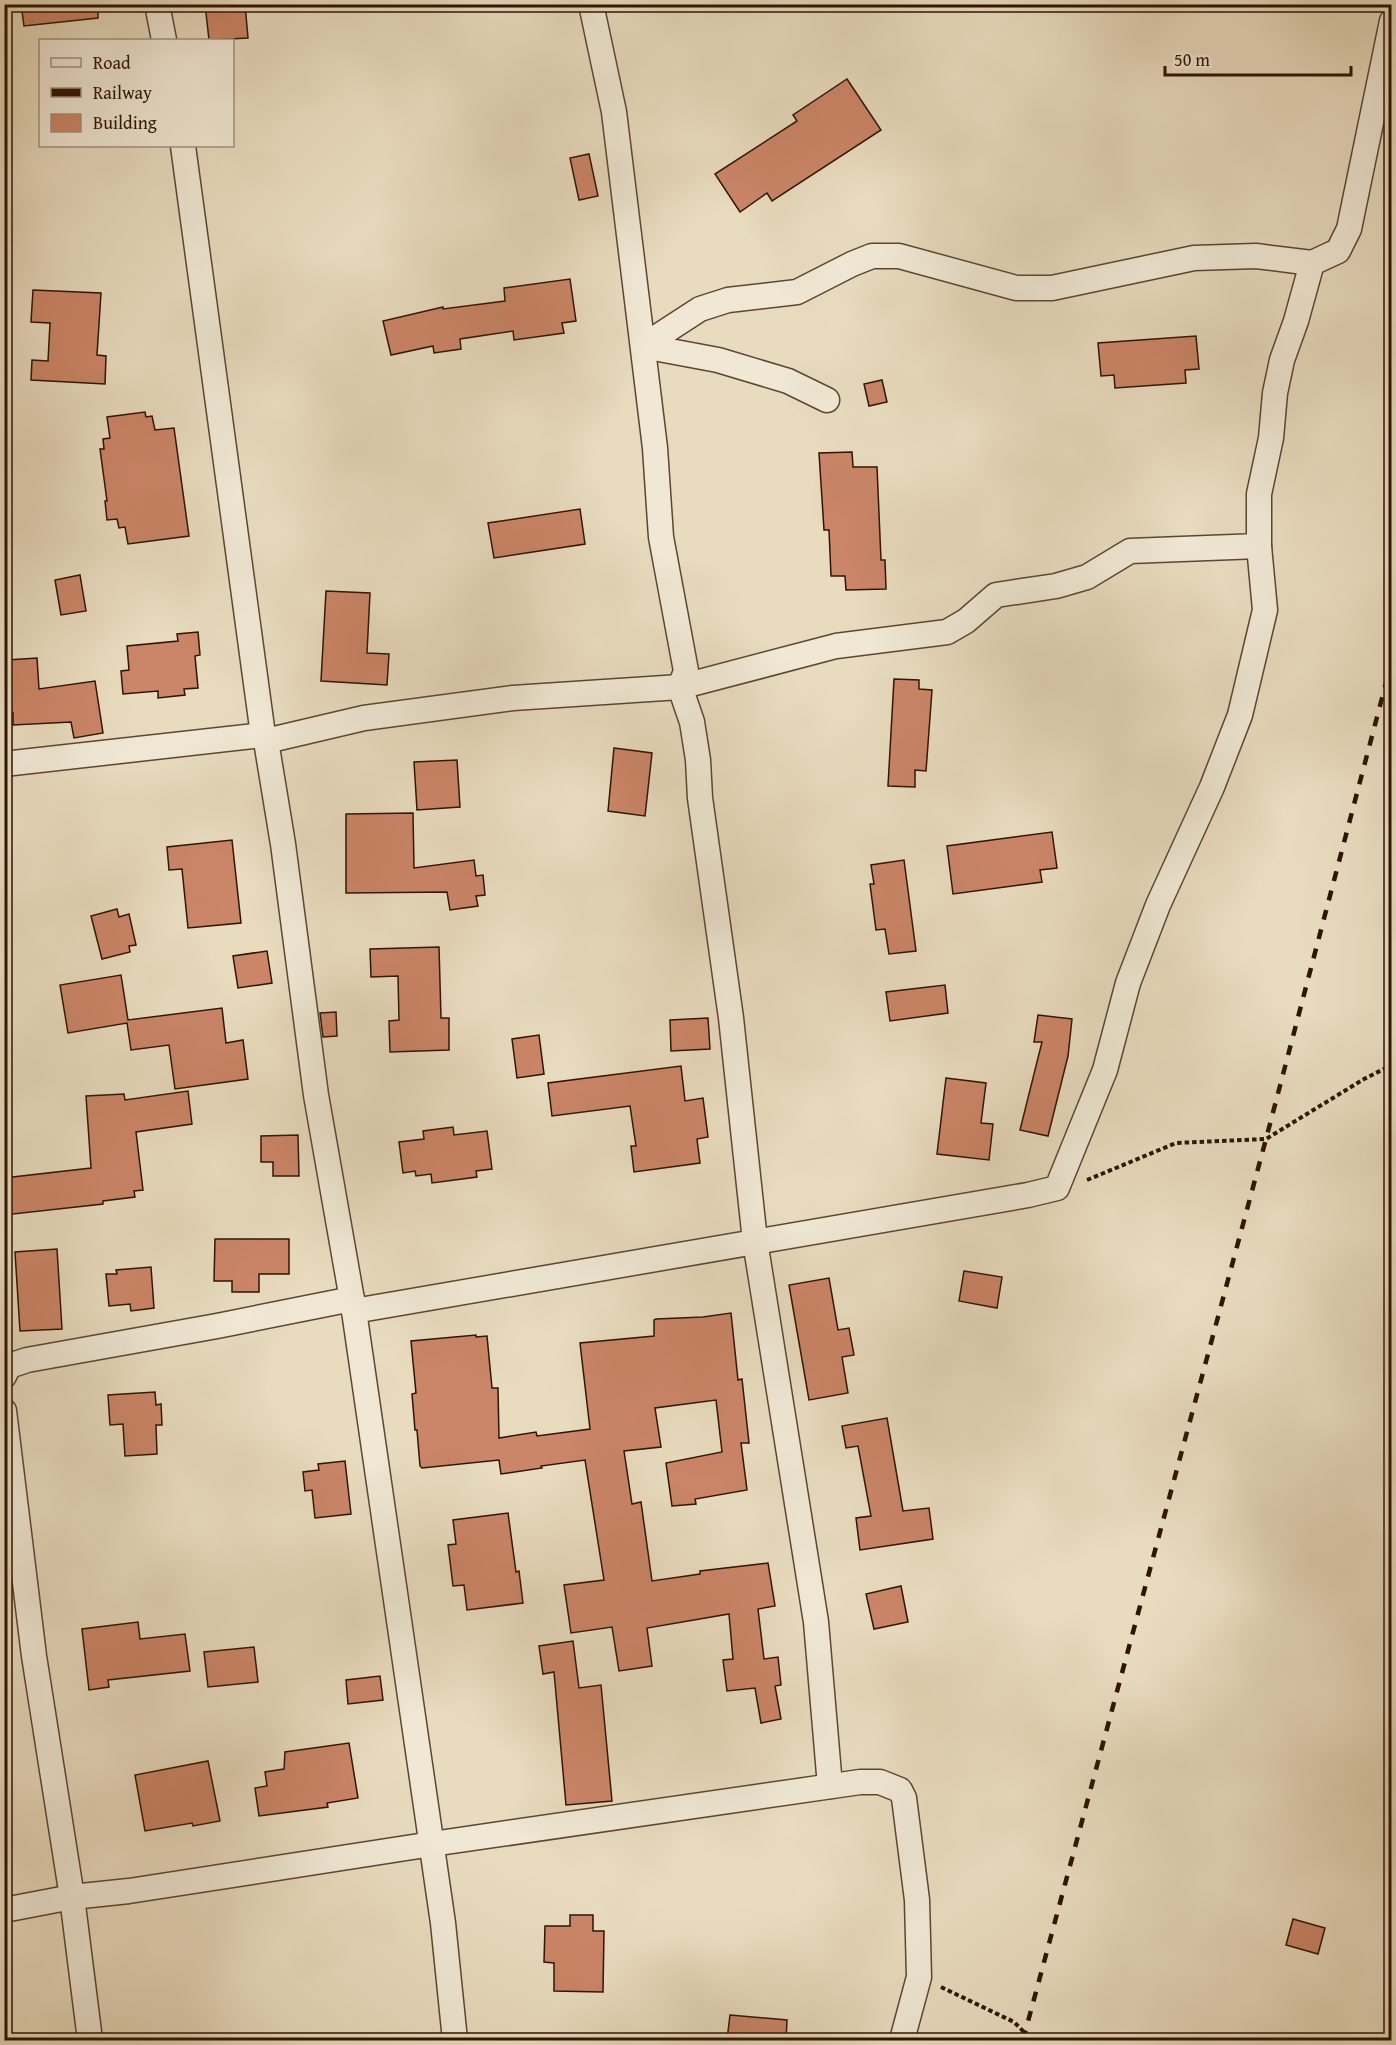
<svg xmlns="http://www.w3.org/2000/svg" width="1396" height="2045" font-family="'Gentium Book Plus',serif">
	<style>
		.building { fill: #cb8568; stroke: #2f1403; stroke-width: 1.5 }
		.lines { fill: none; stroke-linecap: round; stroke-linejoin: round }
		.minor-casing { stroke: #5d4632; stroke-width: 27 }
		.path { stroke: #2f1403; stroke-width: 4; stroke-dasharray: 4.5 3; stroke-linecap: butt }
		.minor { stroke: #f0e8d5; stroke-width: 24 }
		.rail { stroke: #2f1403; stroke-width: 4.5; stroke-dasharray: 10 10; stroke-linecap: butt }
	</style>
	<rect width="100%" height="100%" fill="#e8dbbe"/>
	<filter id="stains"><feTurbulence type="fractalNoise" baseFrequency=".00333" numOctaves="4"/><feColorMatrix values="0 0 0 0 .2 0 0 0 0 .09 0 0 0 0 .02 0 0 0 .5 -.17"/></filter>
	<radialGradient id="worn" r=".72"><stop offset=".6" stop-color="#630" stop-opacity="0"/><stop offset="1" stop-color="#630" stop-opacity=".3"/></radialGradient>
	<g class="building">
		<path d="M 21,4 L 98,4 L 98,18 L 24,26 Z"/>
		<path d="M 205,4 L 245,4 L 248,38 L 209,40 Z"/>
		<path d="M 847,79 L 881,130 L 772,201 L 767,193 L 740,212 L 715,174 L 797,121 L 793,115 Z"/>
		<path d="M 589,154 L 598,196 L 579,200 L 570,158 Z"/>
		<path d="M 570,279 L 576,321 L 562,323 L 564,333 L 514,340 L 513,331 L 460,339 L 461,349 L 434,353 L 433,346 L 391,355 L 383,321 L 443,307 L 443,309 L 505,301 L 504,288 Z"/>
		<path d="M 33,290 L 101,293 L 97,355 L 106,356 L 105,384 L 31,380 L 32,360 L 48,361 L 50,323 L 31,322 Z"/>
		<path d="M 1196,336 L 1199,369 L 1185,370 L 1186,383 L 1115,388 L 1114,375 L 1101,376 L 1098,343 Z"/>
		<path d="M 882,380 L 887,402 L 869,406 L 864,384 Z"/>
		<path d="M 145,412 L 146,417 L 152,416 L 155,430 L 174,428 L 189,536 L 128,544 L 125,527 L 119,528 L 117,519 L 107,520 L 105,501 L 107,501 L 100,449 L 104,449 L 103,439 L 110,438 L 107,417 Z"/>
		<path d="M 852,452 L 853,467 L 877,467 L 881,560 L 885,560 L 886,589 L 846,590 L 845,576 L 831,576 L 829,530 L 824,530 L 819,453 Z"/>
		<path d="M 580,509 L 585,544 L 494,558 L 488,523 Z"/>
		<path d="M 80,575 L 86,611 L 61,615 L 55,580 Z"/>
		<path d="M 326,591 L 370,593 L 367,653 L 389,654 L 387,685 L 321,681 Z"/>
		<path d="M 198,632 L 200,655 L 195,656 L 198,688 L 184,689 L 185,695 L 158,698 L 158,691 L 123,694 L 121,671 L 129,670 L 127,646 L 178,641 L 177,634 Z"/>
		<path d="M 37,658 L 39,689 L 95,681 L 103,733 L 74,738 L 71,722 L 13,725 L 13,713 L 4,714 L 4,675 L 7,675 L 7,660 Z"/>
		<path d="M 894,679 L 919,680 L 919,689 L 932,690 L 926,771 L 915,770 L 915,787 L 888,786 Z"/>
		<path d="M 614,748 L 652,753 L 645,816 L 608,811 Z"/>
		<path d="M 457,760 L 460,807 L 417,810 L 414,762 Z"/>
		<path d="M 413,813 L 414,868 L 474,860 L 476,876 L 483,875 L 485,895 L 476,896 L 478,906 L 450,910 L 447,892 L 346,893 L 346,814 Z"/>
		<path d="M 1052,832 L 1057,868 L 1040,870 L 1042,882 L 953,894 L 947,846 Z"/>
		<path d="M 232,840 L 241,923 L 188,928 L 182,869 L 169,870 L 167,847 Z"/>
		<path d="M 904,860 L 916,951 L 889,954 L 885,929 L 876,930 L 870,884 L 874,884 L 871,865 Z"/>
		<path d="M 117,909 L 119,917 L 129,914 L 136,945 L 129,946 L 130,952 L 102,959 L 91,916 Z"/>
		<path d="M 439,947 L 441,1018 L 449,1018 L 449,1050 L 390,1052 L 389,1021 L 399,1020 L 398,976 L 371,977 L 370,949 Z"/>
		<path d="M 267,951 L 272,983 L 238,988 L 233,956 Z"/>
		<path d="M 121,975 L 128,1020 L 222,1008 L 226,1043 L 243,1040 L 248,1079 L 175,1089 L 169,1045 L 131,1050 L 127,1023 L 68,1033 L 60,985 Z"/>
		<path d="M 945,985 L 948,1013 L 890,1021 L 886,992 Z"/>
		<path d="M 336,1012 L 337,1036 L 323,1037 L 320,1013 Z"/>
		<path d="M 1038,1015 L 1072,1019 L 1068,1056 L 1048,1136 L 1020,1130 L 1042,1042 L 1034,1042 Z"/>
		<path d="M 708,1018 L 710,1049 L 671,1051 L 670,1020 Z"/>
		<path d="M 539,1035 L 544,1074 L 517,1078 L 512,1039 Z"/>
		<path d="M 681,1066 L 685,1101 L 703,1098 L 708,1137 L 697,1139 L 700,1163 L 634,1172 L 631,1146 L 636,1146 L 630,1106 L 552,1116 L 548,1083 Z"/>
		<path d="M 946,1078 L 986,1083 L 981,1123 L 993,1124 L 989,1160 L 937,1154 Z"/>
		<path d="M 188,1091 L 192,1124 L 136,1132 L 143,1190 L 134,1191 L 135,1197 L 103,1201 L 103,1204 L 4,1215 L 4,1178 L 91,1168 L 86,1096 L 124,1094 L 125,1100 Z"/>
		<path d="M 453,1127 L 454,1135 L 487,1131 L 492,1169 L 476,1171 L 477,1177 L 432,1183 L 431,1174 L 416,1176 L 415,1171 L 403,1173 L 399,1142 L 424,1139 L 423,1131 Z"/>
		<path d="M 298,1135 L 299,1176 L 273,1176 L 273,1162 L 261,1162 L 261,1136 Z"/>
		<path d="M 215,1239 L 289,1239 L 289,1274 L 259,1274 L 259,1292 L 232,1292 L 232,1281 L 214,1281 Z"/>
		<path d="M 57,1249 L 62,1329 L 20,1331 L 15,1252 Z"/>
		<path d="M 151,1267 L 154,1308 L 131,1311 L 130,1304 L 109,1306 L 106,1274 L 117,1274 L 116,1270 Z"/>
		<path d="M 964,1271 L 1002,1277 L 997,1308 L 959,1301 Z"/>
		<path d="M 829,1278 L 838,1330 L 849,1328 L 854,1355 L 842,1357 L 848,1393 L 809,1400 L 789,1285 Z"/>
		<path d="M 731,1313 L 738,1380 L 742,1379 L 749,1443 L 741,1443 L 747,1490 L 695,1499 L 696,1504 L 672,1506 L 666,1463 L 722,1452 L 716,1400 L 655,1408 L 661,1447 L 624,1451 L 632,1504 L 641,1502 L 652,1581 L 700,1574 L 700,1571 L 768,1563 L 775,1606 L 758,1609 L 764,1659 L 778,1657 L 781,1685 L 775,1686 L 781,1719 L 761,1723 L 755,1688 L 727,1691 L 723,1660 L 733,1659 L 729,1614 L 647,1628 L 652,1666 L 619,1671 L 612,1627 L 571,1633 L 564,1585 L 604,1580 L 585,1460 L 541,1466 L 542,1468 L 501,1474 L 499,1460 L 422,1468 L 420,1466 L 417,1430 L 415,1430 L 412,1394 L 416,1393 L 411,1341 L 476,1335 L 476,1337 L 487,1336 L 492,1388 L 498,1388 L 499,1438 L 536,1432 L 537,1436 L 590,1429 L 580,1343 L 654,1336 L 654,1320 L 656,1319 L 703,1317 Z"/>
		<path d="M 155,1392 L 156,1405 L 161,1404 L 162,1425 L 156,1425 L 157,1454 L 125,1456 L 123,1424 L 110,1425 L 108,1395 Z"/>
		<path d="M 887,1418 L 903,1511 L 929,1508 L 933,1539 L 860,1550 L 856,1518 L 871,1516 L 858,1446 L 846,1448 L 842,1426 Z"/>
		<path d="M 345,1461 L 351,1514 L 315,1518 L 312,1490 L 305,1491 L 303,1472 L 319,1470 L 318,1464 Z"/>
		<path d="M 508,1513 L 516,1572 L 519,1571 L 523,1603 L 467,1610 L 464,1585 L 453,1586 L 448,1545 L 456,1544 L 453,1520 Z"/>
		<path d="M 901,1586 L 908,1622 L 874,1629 L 866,1594 Z"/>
		<path d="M 138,1622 L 140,1639 L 185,1634 L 190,1671 L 108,1680 L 109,1687 L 89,1690 L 82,1629 Z"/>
		<path d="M 573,1641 L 579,1688 L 601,1685 L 612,1801 L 566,1805 L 554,1672 L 543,1674 L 539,1646 Z"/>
		<path d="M 254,1647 L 258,1682 L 208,1687 L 204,1652 Z"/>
		<path d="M 380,1676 L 383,1700 L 348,1704 L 346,1680 Z"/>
		<path d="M 349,1743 L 358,1798 L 327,1803 L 328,1807 L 259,1816 L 255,1788 L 267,1786 L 265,1772 L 284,1769 L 285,1752 Z"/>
		<path d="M 208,1761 L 220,1821 L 193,1826 L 192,1823 L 145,1831 L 135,1775 Z"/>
		<path d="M 570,1915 L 593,1915 L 593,1931 L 604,1931 L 603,1992 L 554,1991 L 554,1963 L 544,1962 L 545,1926 L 570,1926 Z"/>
		<path d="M 1293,1919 L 1325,1928 L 1318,1954 L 1286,1945 Z"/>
		<path d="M 730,2015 L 787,2020 L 786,2040 L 727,2040 Z"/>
	</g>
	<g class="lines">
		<defs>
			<g id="minor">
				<path d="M 157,4 L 164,40"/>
				<path d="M 591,4 L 614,112 L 655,448 L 661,537 L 686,671 L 680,687 L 692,722 L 698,760 L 700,798 L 731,1018 L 755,1241 L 816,1622 L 830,1786"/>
				<path d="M 183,146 L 263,735 L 266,741 L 283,844 L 316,1095 L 354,1311 L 443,1923 L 455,2040"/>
				<path d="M 827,400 L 788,381 L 718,360 L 643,346 L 700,309 L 728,300 L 797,292 L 852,264 L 872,256 L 899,256 L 1016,288 L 1052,288 L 1194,258 L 1256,256 L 1312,263 L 1338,251 L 1349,229 L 1392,21"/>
				<path d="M 266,741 L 364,718 L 513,698 L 680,687 L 836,646 L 947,632 L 966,621 L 996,595 L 1056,586 L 1087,577 L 1130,551 L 1259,546 L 1259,494 L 1271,438 L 1275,393 L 1282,360 L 1296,321 L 1312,263"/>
				<path d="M 4,764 L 263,735"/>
				<path d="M 354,1311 L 1028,1195 L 1057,1188 L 1105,1070 L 1128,983 L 1158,905 L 1212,787 L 1240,715 L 1265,610 L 1259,546"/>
				<path d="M 4,1376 L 9,1366 L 27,1360 L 217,1326 L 352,1299"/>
				<path d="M 4,1411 L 34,1656 L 72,1897 L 90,2040"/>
				<path d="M 4,1910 L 72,1897 L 129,1891 L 432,1844 L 860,1782 L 880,1782 L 900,1790 L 904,1798 L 917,1900 L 919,1977 L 902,2040"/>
			</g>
		</defs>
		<use href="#minor" class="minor-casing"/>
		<g class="path">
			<path d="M 1087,1180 L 1176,1143 L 1266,1139 L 1364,1079 L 1392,1065"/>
			<path d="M 941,1987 L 1014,2022 L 1025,2033 L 1026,2040"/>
		</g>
		<use href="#minor" class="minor"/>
		<path class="rail" d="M 1023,2040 L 1266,1139 L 1392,660"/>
	</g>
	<rect width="1396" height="2045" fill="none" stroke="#e8dbbe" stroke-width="24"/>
	<rect x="6" y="6" width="1384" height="2033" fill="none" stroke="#2f1403" stroke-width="3"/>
	<rect x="12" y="12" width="1372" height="2021" fill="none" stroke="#2f1403" stroke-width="1.5"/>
	<rect x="39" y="39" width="195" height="108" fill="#f0e8d5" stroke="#a39381" stroke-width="1.5"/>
	<rect x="51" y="58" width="30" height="9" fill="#f0e8d5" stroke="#a39381" stroke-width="1.5"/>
	<text x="93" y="69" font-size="18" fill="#2f1403">Road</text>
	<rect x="51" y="88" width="30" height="9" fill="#2f1403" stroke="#a39381" stroke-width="1.5"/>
	<text x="93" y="99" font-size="18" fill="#2f1403">Railway</text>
	<rect x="51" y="114" width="30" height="18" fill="#cb8568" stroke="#a39381" stroke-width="1.5"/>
	<text x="93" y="129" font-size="18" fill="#2f1403">Building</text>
	<path d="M1165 66v9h186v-9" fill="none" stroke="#2f1403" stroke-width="3"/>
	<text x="1174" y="66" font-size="18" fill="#2f1403" stroke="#f0e8d5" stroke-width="4.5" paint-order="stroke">50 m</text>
	<rect width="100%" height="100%" filter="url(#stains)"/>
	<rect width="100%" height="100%" fill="url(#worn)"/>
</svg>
